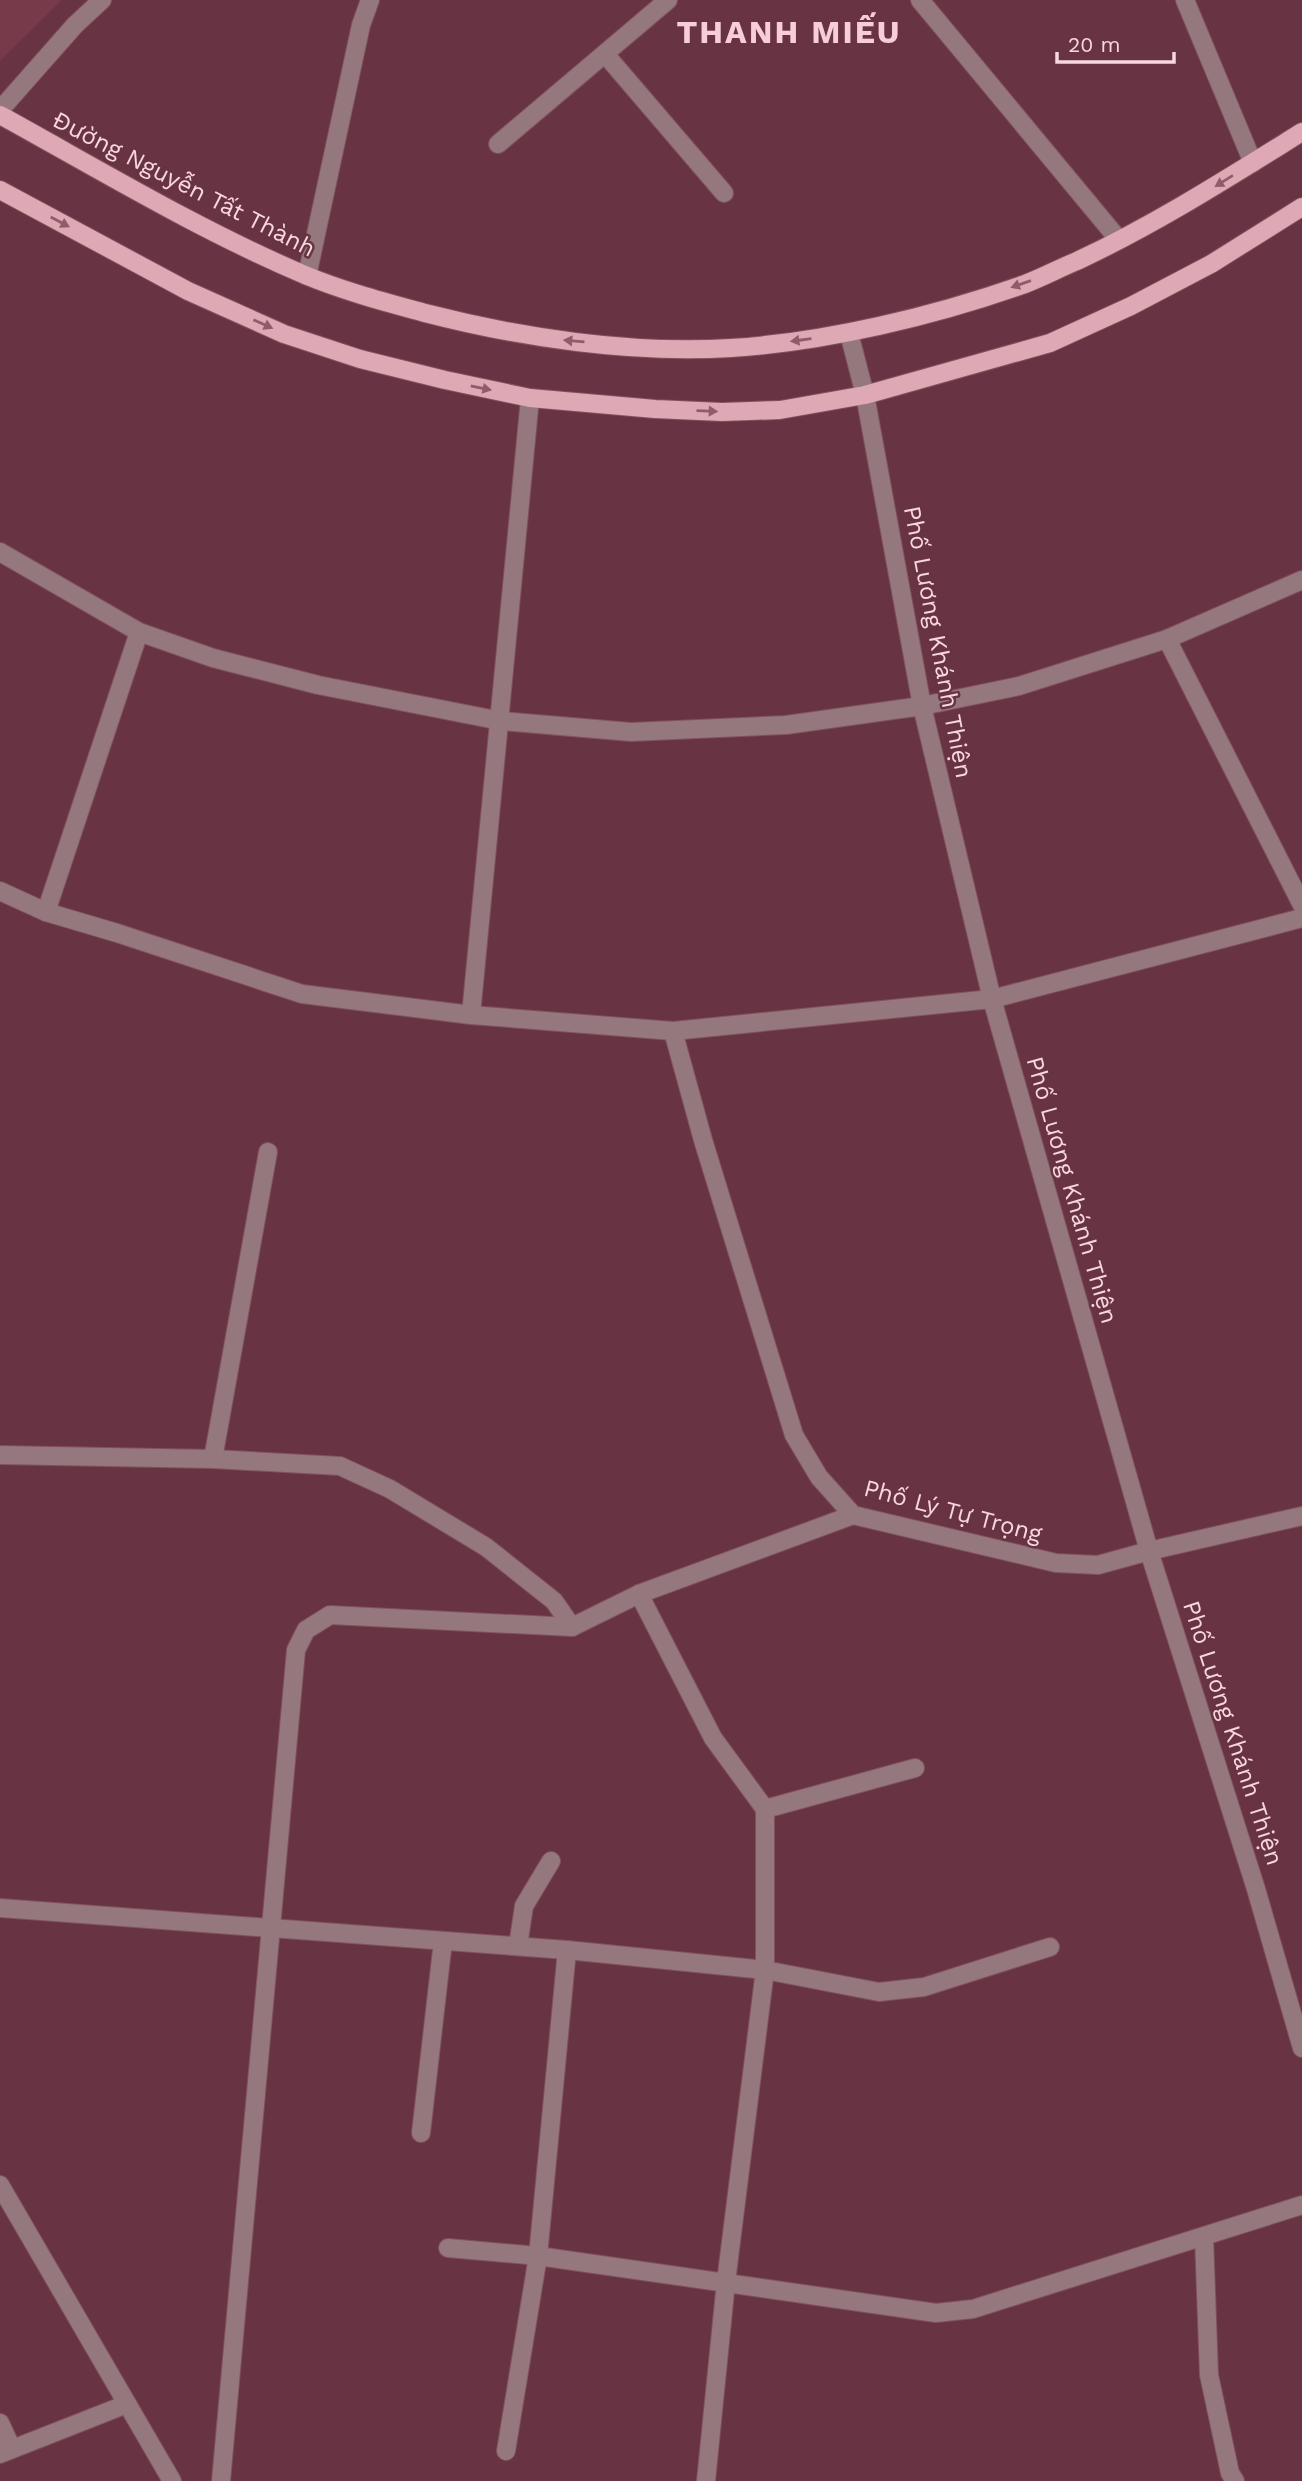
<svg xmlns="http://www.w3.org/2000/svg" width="1302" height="2481" font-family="'Work Sans',sans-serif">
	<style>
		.built { fill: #773a4b }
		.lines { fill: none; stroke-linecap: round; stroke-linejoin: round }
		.minor-casing { stroke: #82515e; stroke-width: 20 }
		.major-casing { stroke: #82515e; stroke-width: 20 }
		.minor { stroke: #94787e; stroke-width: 18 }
		.major { stroke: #dea8b4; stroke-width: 18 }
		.oneway { fill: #915c6a }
		.labels { text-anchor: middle; stroke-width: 5; stroke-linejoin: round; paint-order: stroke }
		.street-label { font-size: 24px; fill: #f8d7de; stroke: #683342 }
		.district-label { font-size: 32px; font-weight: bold; letter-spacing: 2px; fill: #f7ced7; stroke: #683342 }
	</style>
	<rect width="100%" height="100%" fill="#683342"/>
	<path class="built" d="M 0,0 L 62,0 L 0,61 Z"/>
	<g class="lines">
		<defs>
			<g id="minor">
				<path d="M 920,0 L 1119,240"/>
				<path d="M 1185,0 L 1253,163"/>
				<path d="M 605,54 L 724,193"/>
				<path d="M 0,110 L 75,25 L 102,0"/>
				<path d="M 498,144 L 668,0"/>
				<path d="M 307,276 L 361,25 L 370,0"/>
				<path d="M 849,333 L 865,395 L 922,706 L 992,999 L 1149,1551 L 1256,1889 L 1302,2048"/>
				<path d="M 0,552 L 139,632 L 213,658 L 318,685 L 501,721 L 631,732 L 786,725 L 922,706 L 1019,686 L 1167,639 L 1302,580"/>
				<path d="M 1167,639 L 1302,905"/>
				<path d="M 0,891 L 46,912 L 117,933 L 302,994 L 471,1015 L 673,1031 L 992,999 L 1302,918"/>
				<path d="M 46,912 L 139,632"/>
				<path d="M 471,1015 L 530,398"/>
				<path d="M 673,1031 L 703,1140 L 794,1435 L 819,1477 L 853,1515 L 1056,1563 L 1098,1565 L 1149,1551 L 1302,1516"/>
				<path d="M 0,1455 L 213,1459 L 340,1466 L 390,1489 L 486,1547 L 554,1601 L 572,1627"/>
				<path d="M 213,1459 L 268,1152"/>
				<path d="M 639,1594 L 713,1738 L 765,1809 L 765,1970 L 726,2282 L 706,2481"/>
				<path d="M 765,1809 L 915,1768"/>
				<path d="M 0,1908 L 567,1950"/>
				<path d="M 518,1946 L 524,1906 L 551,1861"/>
				<path d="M 421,2133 L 443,1941"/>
				<path d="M 0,2185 L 172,2481"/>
				<path d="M 1204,2237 L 1209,2375 L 1230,2473 L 1235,2481"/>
				<path d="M 448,2248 L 538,2256 L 936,2313 L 973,2309 L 1302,2205"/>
				<path d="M 0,2423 L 12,2449"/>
				<path d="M 506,2451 L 538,2256 L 567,1950 L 765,1970 L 879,1992 L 924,1987 L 1050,1947"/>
				<path d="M 0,2454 L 127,2404"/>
				<path d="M 221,2481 L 296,1650 L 306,1630 L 330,1615 L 572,1627 L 639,1594 L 853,1515"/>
			</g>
			<g id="major">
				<path d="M 0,115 C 100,170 199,230 305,275 C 343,291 385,302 425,313 C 522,338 631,354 731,348 C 826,342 935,316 1025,284 C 1043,277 1060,268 1077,261 C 1156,224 1228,178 1302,132"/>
				<path d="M 0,190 L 188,291 L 284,334 L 360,359 L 445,380 L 530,398 L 655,409 L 722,412 L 780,410 L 865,395 L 1050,343 L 1131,306 L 1211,264 L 1302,207"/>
			</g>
		</defs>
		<use href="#minor" class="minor-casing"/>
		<use href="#major" class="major-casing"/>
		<use href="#minor" class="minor"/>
		<use href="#major" class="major"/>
	</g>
	<defs><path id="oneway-solid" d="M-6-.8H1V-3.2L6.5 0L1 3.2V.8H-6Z" transform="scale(1.75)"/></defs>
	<g class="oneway">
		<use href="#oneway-solid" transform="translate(1224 181) rotate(148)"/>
		<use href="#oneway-solid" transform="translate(60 222) rotate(28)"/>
		<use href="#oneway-solid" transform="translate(1021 284) rotate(161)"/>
		<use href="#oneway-solid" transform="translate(263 324) rotate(24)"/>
		<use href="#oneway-solid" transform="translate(801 340) rotate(172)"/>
		<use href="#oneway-solid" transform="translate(574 341) rotate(-175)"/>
		<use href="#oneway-solid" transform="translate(481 388) rotate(12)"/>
		<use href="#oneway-solid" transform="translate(707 411) rotate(2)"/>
	</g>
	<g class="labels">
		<g class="street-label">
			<text transform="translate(184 184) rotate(27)" y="8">Đường Nguyễn Tất Thành</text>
			<text transform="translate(938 642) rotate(79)" y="8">Phố Lương Khánh Thiện</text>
			<text transform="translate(1072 1190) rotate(74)" y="8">Phố Lương Khánh Thiện</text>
			<text transform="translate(953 1511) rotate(15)" y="8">Phố Lý Tự Trọng</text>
			<text transform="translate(1233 1733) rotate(72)" y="8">Phố Lương Khánh Thiện</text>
		</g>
		<g class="district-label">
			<text x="789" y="43">THANH MIẾU</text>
		</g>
	</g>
	<path d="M1057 52v10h117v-10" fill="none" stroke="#f8d7de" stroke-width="3.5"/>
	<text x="1068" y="52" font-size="21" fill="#f8d7de" stroke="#683342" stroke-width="5" paint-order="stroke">20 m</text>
</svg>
